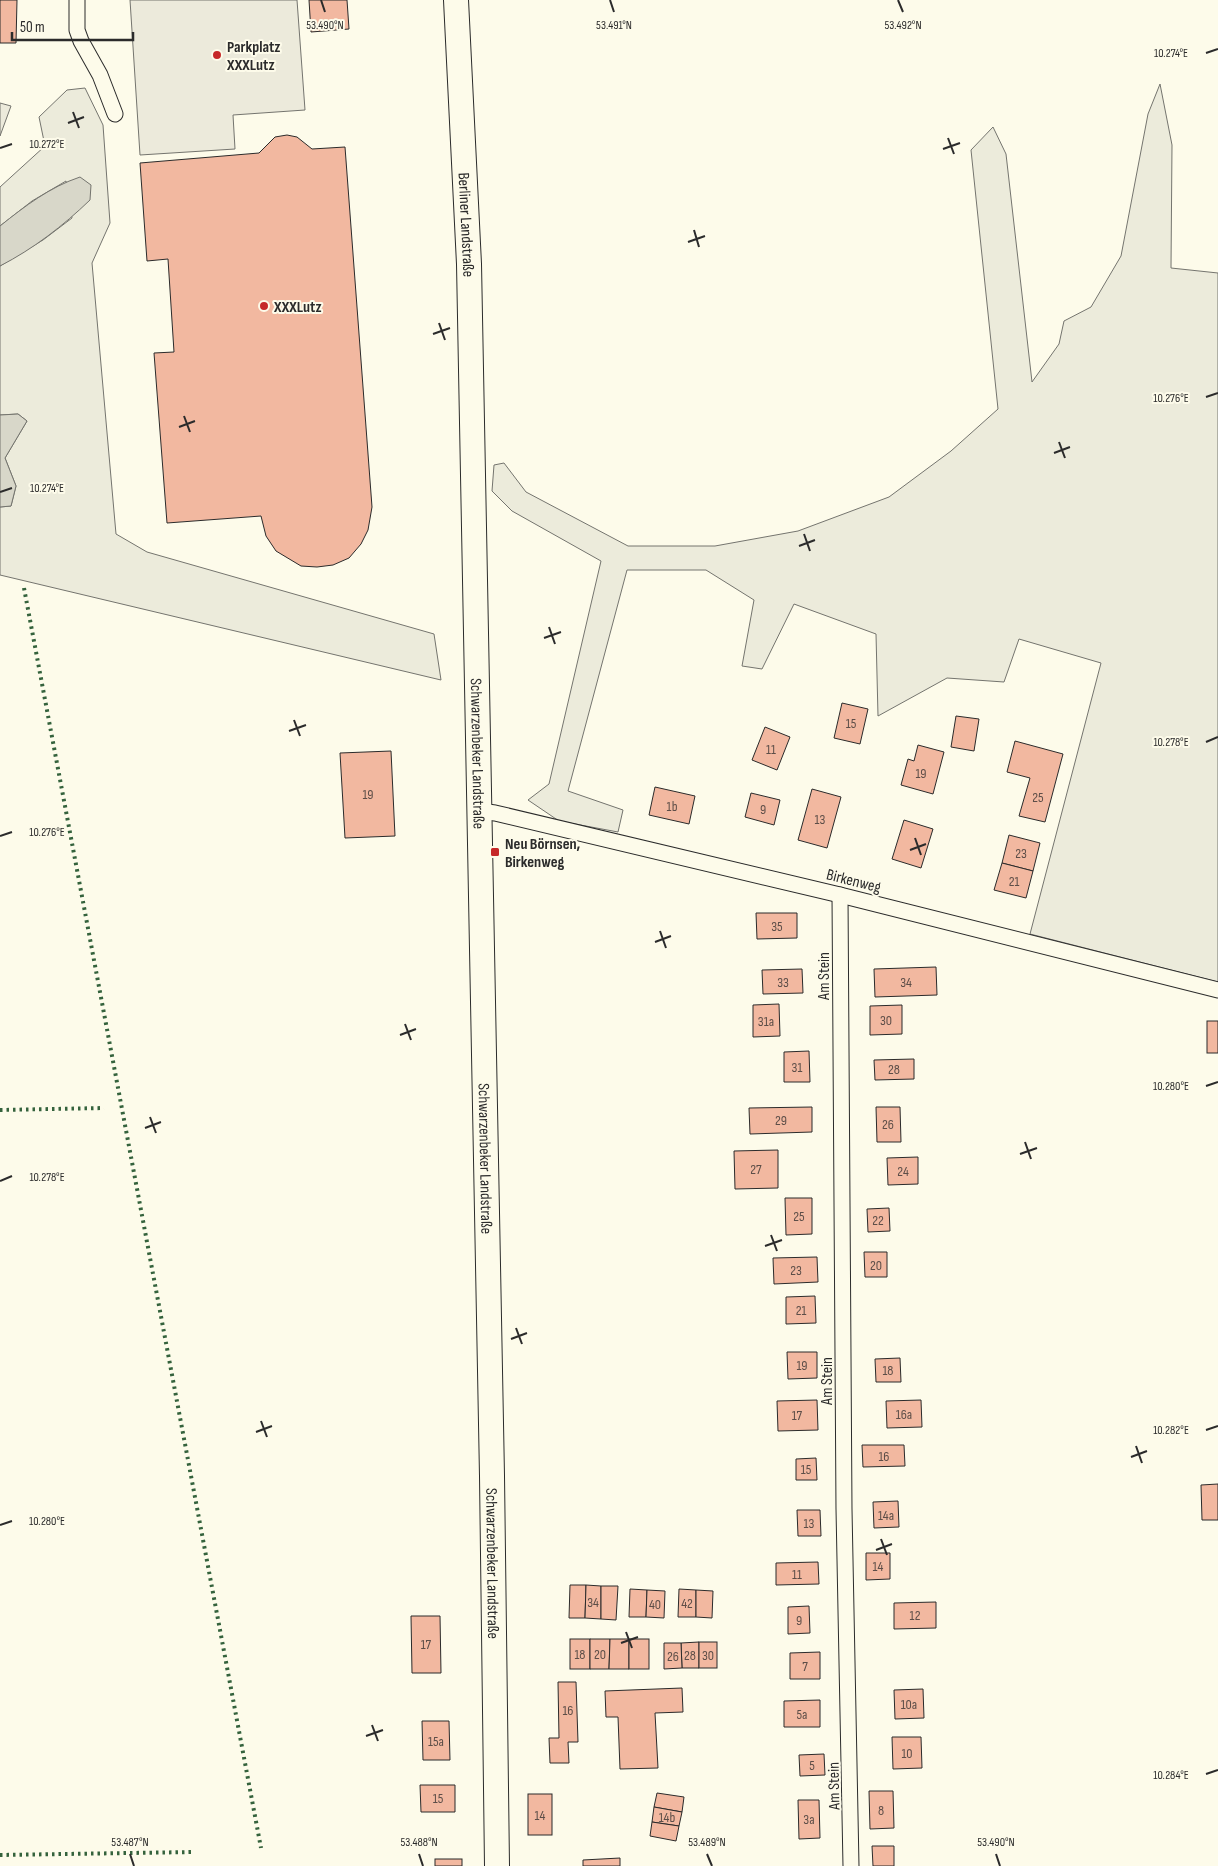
<svg xmlns="http://www.w3.org/2000/svg" width="1218" height="1866" font-family="'Sofia Sans Condensed',sans-serif">
	<style>
		.green { fill: #ecebdb; stroke: #74746e }
		.parking { fill: #eceadb; stroke: #74746e }
		.water { fill: #d8d7c9; stroke: #74746e }
		.building { fill: #f2b8a0; stroke: #2b2b2b }
		.lines { fill: none; stroke-linecap: round; stroke-linejoin: round }
		.street-casing { stroke: #2b2b2b; stroke-width: 17 }
		.primary-casing { stroke: #2b2b2b; stroke-width: 26 }
		.street { stroke: #fdfbea; stroke-width: 15 }
		.primary { stroke: #fdfbea; stroke-width: 24 }
		.hedge { stroke: #34623c; stroke-width: 4; stroke-dasharray: 2.5 4; stroke-linecap: butt }
		.ticks { fill: none; stroke: #2b2b2b; stroke-width: 2 }
		.poi-dot { fill: #c62828; stroke: #fdfbea; stroke-width: 2 }
		.labels { text-anchor: middle; stroke-width: 4; stroke-linejoin: round; paint-order: stroke }
		.number-label { font-size: 14px; fill: #5d4e48 }
		.poi-label { font-size: 16px; font-weight: bold; fill: #2b2b2b; stroke: #fdfbea; text-anchor: start }
		.street-label { font-size: 16px; fill: #2b2b2b; stroke: #fdfbea }
		.ticks-label { font-size: 12px; text-anchor: middle; fill: #2b2b2b; stroke: #fdfbea; stroke-width: 4; stroke-linejoin: round; paint-order: stroke }
	</style>
	<rect width="100%" height="100%" fill="#fdfbea"/>
	<g class="green">
		<path d="M 1160,84 L 1172,145 L 1171,268 L 1218,273 L 1218,982 L 1030,934 L 1101,663 L 1019,639 L 1004,682 L 947,678 L 878,716 L 876,634 L 794,604 L 762,669 L 742,666 L 754,600 L 706,570 L 627,570 L 568,791 L 623,810 L 618,832 L 559,821 L 528,800 L 549,784 L 601,561 L 512,511 L 492,491 L 494,465 L 504,463 L 526,492 L 628,546 L 715,546 L 798,531 L 889,497 L 951,451 L 998,409 L 971,150 L 993,127 L 1006,154 L 1032,382 L 1059,344 L 1064,321 L 1091,307 L 1121,256 L 1148,114 Z"/>
		<path d="M 85,88 L 103,125 L 110,223 L 92,263 L 116,534 L 147,552 L 434,634 L 441,680 L 0,575 L 0,507 L 11,506 L 16,486 L 5,458 L 27,421 L 18,414 L 0,415 L 0,266 L 43,240 L 72,218 L 66,181 L 32,201 L 0,226 L 0,187 L 45,146 L 39,117 L 67,90 Z"/>
	</g>
	<g class="parking">
		<path d="M 130,0 L 297,0 L 305,110 L 233,115 L 235,149 L 140,155 Z"/>
		<path d="M 0,103 L 11,106 L 0,136 Z"/>
	</g>
	<g class="water">
		<path d="M 80,177 L 91,185 L 90,200 C 63,226 33,249 0,266 L 0,226 C 25,206 50,187 80,177 Z"/>
		<path d="M 18,414 L 27,421 L 5,458 L 16,486 L 11,506 L 0,507 L 0,415 Z"/>
	</g>
	<g class="building">
		<path d="M 0,0 L 17,0 L 16,43 L 0,43 Z"/>
		<path d="M 309,0 L 347,0 L 349,29 L 311,32 Z"/>
		<path d="M 287,135 L 297,137 L 312,149 L 345,147 L 372,507 L 368,530 L 361,544 L 349,558 L 333,565 L 317,567 L 301,566 L 276,551 L 266,536 L 261,516 L 167,523 L 154,353 L 174,352 L 168,259 L 147,261 L 140,163 L 259,153 L 275,137 Z"/>
		<path d="M 842,703 L 868,709 L 860,744 L 834,738 Z"/>
		<path d="M 956,716 L 979,719 L 974,751 L 951,747 Z"/>
		<path d="M 765,727 L 790,737 L 777,770 L 752,760 Z"/>
		<path d="M 1015,741 L 1063,754 L 1045,822 L 1019,816 L 1030,778 L 1007,772 Z"/>
		<path d="M 918,745 L 944,752 L 933,794 L 901,785 L 908,759 L 914,761 Z"/>
		<path d="M 391,751 L 395,836 L 345,838 L 340,753 Z"/>
		<path d="M 655,787 L 695,796 L 689,824 L 649,815 Z"/>
		<path d="M 812,789 L 841,797 L 827,848 L 798,840 Z"/>
		<path d="M 751,793 L 780,800 L 774,825 L 745,817 Z"/>
		<path d="M 904,820 L 933,829 L 921,868 L 892,859 Z"/>
		<path d="M 1009,835 L 1040,843 L 1033,871 L 1002,863 Z"/>
		<path d="M 1002,863 L 1033,871 L 1026,898 L 994,890 Z"/>
		<path d="M 756,913 L 797,913 L 797,938 L 757,939 Z"/>
		<path d="M 936,967 L 937,995 L 875,997 L 874,969 Z"/>
		<path d="M 802,969 L 803,993 L 763,994 L 762,970 Z"/>
		<path d="M 779,1004 L 780,1036 L 753,1037 L 753,1005 Z"/>
		<path d="M 902,1005 L 902,1034 L 870,1035 L 870,1006 Z"/>
		<rect x="1207" y="1021" width="11" height="32"/>
		<path d="M 809,1051 L 810,1082 L 784,1082 L 784,1052 Z"/>
		<path d="M 914,1059 L 914,1079 L 875,1080 L 874,1060 Z"/>
		<path d="M 812,1107 L 812,1132 L 750,1134 L 749,1108 Z"/>
		<path d="M 876,1107 L 900,1107 L 901,1142 L 877,1142 Z"/>
		<path d="M 778,1150 L 778,1188 L 735,1189 L 734,1151 Z"/>
		<path d="M 918,1157 L 918,1184 L 888,1185 L 887,1158 Z"/>
		<path d="M 785,1198 L 812,1198 L 812,1234 L 786,1235 Z"/>
		<path d="M 889,1208 L 890,1231 L 868,1232 L 867,1209 Z"/>
		<path d="M 864,1252 L 887,1252 L 887,1277 L 865,1277 Z"/>
		<path d="M 817,1257 L 818,1282 L 774,1284 L 773,1258 Z"/>
		<path d="M 815,1296 L 816,1323 L 786,1324 L 786,1297 Z"/>
		<path d="M 787,1352 L 817,1352 L 817,1378 L 788,1379 Z"/>
		<path d="M 900,1358 L 901,1382 L 876,1382 L 875,1359 Z"/>
		<path d="M 817,1400 L 818,1430 L 778,1431 L 777,1401 Z"/>
		<path d="M 921,1400 L 922,1427 L 887,1428 L 886,1401 Z"/>
		<path d="M 862,1445 L 904,1445 L 905,1466 L 863,1467 Z"/>
		<path d="M 816,1458 L 817,1480 L 796,1480 L 796,1459 Z"/>
		<path d="M 1218,1484 L 1218,1520 L 1202,1520 L 1201,1485 Z"/>
		<path d="M 898,1501 L 899,1527 L 874,1528 L 873,1502 Z"/>
		<path d="M 797,1510 L 820,1510 L 821,1536 L 798,1536 Z"/>
		<path d="M 866,1553 L 890,1553 L 890,1579 L 866,1580 Z"/>
		<path d="M 818,1562 L 819,1584 L 776,1585 L 776,1563 Z"/>
		<path d="M 570,1585 L 586,1585 L 585,1618 L 569,1618 Z"/>
		<path d="M 586,1585 L 601,1586 L 601,1619 L 585,1618 Z"/>
		<path d="M 601,1586 L 618,1586 L 616,1620 L 601,1619 Z"/>
		<path d="M 630,1589 L 647,1590 L 646,1617 L 629,1617 Z"/>
		<path d="M 679,1589 L 696,1590 L 696,1617 L 678,1617 Z"/>
		<path d="M 647,1590 L 665,1591 L 664,1618 L 646,1617 Z"/>
		<path d="M 696,1590 L 713,1591 L 712,1618 L 696,1617 Z"/>
		<path d="M 936,1602 L 936,1628 L 894,1629 L 894,1603 Z"/>
		<path d="M 809,1606 L 810,1633 L 788,1634 L 788,1607 Z"/>
		<path d="M 411,1616 L 440,1616 L 441,1673 L 412,1673 Z"/>
		<rect x="570" y="1639" width="20" height="30"/>
		<path d="M 590,1639 L 610,1639 L 609,1669 L 590,1669 Z"/>
		<path d="M 610,1639 L 629,1639 L 629,1669 L 609,1669 Z"/>
		<rect x="629" y="1639" width="20" height="30"/>
		<path d="M 699,1642 L 699,1668 L 682,1668 L 681,1643 Z"/>
		<rect x="699" y="1642" width="18" height="26"/>
		<path d="M 664,1643 L 681,1643 L 682,1668 L 664,1669 Z"/>
		<path d="M 820,1652 L 820,1679 L 790,1679 L 790,1653 Z"/>
		<path d="M 558,1682 L 576,1682 L 578,1742 L 568,1742 L 569,1763 L 550,1763 L 549,1738 L 559,1738 Z"/>
		<path d="M 682,1688 L 683,1712 L 655,1713 L 658,1768 L 620,1769 L 618,1717 L 606,1717 L 605,1691 Z"/>
		<path d="M 923,1689 L 924,1718 L 895,1719 L 894,1690 Z"/>
		<path d="M 820,1700 L 820,1727 L 784,1727 L 784,1701 Z"/>
		<path d="M 422,1721 L 449,1721 L 450,1760 L 423,1760 Z"/>
		<path d="M 892,1737 L 921,1737 L 922,1768 L 893,1769 Z"/>
		<path d="M 824,1754 L 825,1775 L 800,1776 L 799,1755 Z"/>
		<path d="M 420,1785 L 455,1785 L 455,1812 L 421,1812 Z"/>
		<path d="M 869,1791 L 893,1791 L 894,1828 L 870,1829 Z"/>
		<path d="M 657,1793 L 684,1797 L 682,1812 L 654,1807 Z"/>
		<rect x="528" y="1794" width="24" height="41"/>
		<path d="M 798,1800 L 819,1800 L 820,1838 L 799,1839 Z"/>
		<path d="M 654,1807 L 682,1812 L 679,1826 L 652,1822 Z"/>
		<path d="M 652,1822 L 679,1826 L 676,1841 L 650,1836 Z"/>
		<path d="M 872,1846 L 894,1846 L 894,1866 L 873,1866 Z"/>
		<path d="M 620,1858 L 620,1866 L 583,1866 L 583,1860 Z"/>
		<rect x="435" y="1859" width="27" height="7"/>
	</g>
	<g class="lines">
		<defs>
			<g id="street">
				<path d="M 77,0 L 77,30 L 81,41 L 100,75 L 115,114"/>
				<path d="M 480,811 L 495,813 L 840,895 L 1218,990"/>
				<path d="M 840,895 L 844,1509 L 851,1866"/>
			</g>
			<g id="primary">
				<path id="s1" d="M 456,0 L 469,264 L 492,1476 L 497,1866"/>
			</g>
		</defs>
		<use href="#street" class="street-casing"/>
		<use href="#primary" class="primary-casing"/>
		<use href="#street" class="street"/>
		<use href="#primary" class="primary"/>
		<g class="hedge">
			<path d="M 24,588 L 261,1848"/>
			<path d="M 0,1110 L 104,1108"/>
			<path d="M 0,1855 L 194,1852"/>
		</g>
	</g>
	<path class="ticks" d="M 321,0 L 325,12M 610,0 L 614,12M 898,0 L 903,12M 1206,53 L 1218,49M 73,112 L 79,128M 68,123 L 84,117M 948,138 L 954,154M 0,148 L 12,144M 943,149 L 960,143M 694,230 L 699,247M 688,242 L 705,236M 439,323 L 445,340M 433,334 L 450,328M 1206,397 L 1218,393M 184,416 L 190,432M 179,427 L 195,421M 1059,442 L 1065,458M 1054,453 L 1070,447M 0,492 L 12,488M 804,534 L 810,551M 799,546 L 815,540M 549,627 L 555,644M 544,638 L 561,632M 294,720 L 300,736M 289,731 L 306,725M 1206,742 L 1218,737M 0,836 L 12,832M 915,838 L 921,855M 910,850 L 926,844M 660,931 L 666,948M 655,942 L 671,936M 405,1024 L 411,1040M 400,1035 L 416,1029M 1206,1086 L 1218,1082M 150,1117 L 156,1133M 145,1128 L 161,1122M 1025,1142 L 1031,1159M 1020,1154 L 1037,1148M 0,1181 L 12,1176M 771,1235 L 777,1251M 765,1246 L 782,1240M 516,1328 L 522,1344M 511,1339 L 527,1333M 261,1421 L 267,1437M 1206,1430 L 1218,1426M 256,1432 L 272,1426M 1136,1446 L 1142,1463M 1131,1457 L 1147,1451M 0,1525 L 12,1521M 881,1539 L 887,1555M 876,1550 L 892,1544M 626,1632 L 632,1648M 621,1643 L 638,1637M 372,1725 L 378,1741M 366,1736 L 383,1730M 1206,1774 L 1218,1770M 130,1854 L 134,1866M 419,1854 L 423,1866M 707,1854 L 712,1866M 996,1854 L 1000,1866"/>
	<g class="poi-dot">
		<circle cx="217" cy="55" r="5"/>
		<circle cx="264" cy="306" r="5"/>
		<rect x="490" y="847" width="10" height="10" rx="2.5"/>
	</g>
	<g class="labels">
		<g class="number-label">
			<text x="851" y="728">15</text>
			<text x="771" y="754">11</text>
			<text x="921" y="778">19</text>
			<text x="368" y="799">19</text>
			<text x="1038" y="802">25</text>
			<text x="672" y="811">1b</text>
			<text x="763" y="814">9</text>
			<text x="820" y="824">13</text>
			<text x="1021" y="858">23</text>
			<text x="1014" y="886">21</text>
			<text x="777" y="931">35</text>
			<text x="783" y="987">33</text>
			<text x="906" y="987">34</text>
			<text x="886" y="1025">30</text>
			<text x="766" y="1026">31a</text>
			<text x="797" y="1072">31</text>
			<text x="894" y="1074">28</text>
			<text x="781" y="1125">29</text>
			<text x="888" y="1129">26</text>
			<text x="756" y="1174">27</text>
			<text x="903" y="1176">24</text>
			<text x="799" y="1221">25</text>
			<text x="878" y="1225">22</text>
			<text x="876" y="1270">20</text>
			<text x="796" y="1275">23</text>
			<text x="801" y="1315">21</text>
			<text x="802" y="1370">19</text>
			<text x="888" y="1375">18</text>
			<text x="904" y="1419">16a</text>
			<text x="797" y="1420">17</text>
			<text x="884" y="1461">16</text>
			<text x="806" y="1474">15</text>
			<text x="886" y="1520">14a</text>
			<text x="809" y="1528">13</text>
			<text x="878" y="1571">14</text>
			<text x="797" y="1579">11</text>
			<text x="593" y="1607">34</text>
			<text x="687" y="1608">42</text>
			<text x="655" y="1609">40</text>
			<text x="915" y="1620">12</text>
			<text x="799" y="1625">9</text>
			<text x="426" y="1649">17</text>
			<text x="580" y="1659">18</text>
			<text x="600" y="1659">20</text>
			<text x="690" y="1660">28</text>
			<text x="708" y="1660">30</text>
			<text x="673" y="1661">26</text>
			<text x="805" y="1671">7</text>
			<text x="909" y="1709">10a</text>
			<text x="568" y="1715">16</text>
			<text x="802" y="1719">5a</text>
			<text x="436" y="1746">15a</text>
			<text x="907" y="1758">10</text>
			<text x="812" y="1770">5</text>
			<text x="438" y="1803">15</text>
			<text x="881" y="1815">8</text>
			<text x="540" y="1820">14</text>
			<text x="667" y="1822">14b</text>
			<text x="809" y="1824">3a</text>
		</g>
		<g class="poi-label">
			<text x="227" y="52">Parkplatz<tspan x="227" dy="18">XXXLutz</tspan></text>
			<text x="274" y="312">XXXLutz</text>
			<text x="505" y="849">Neu Börnsen,<tspan x="505" dy="18">Birkenweg</tspan></text>
		</g>
		<g class="street-label">
			<text dy="6" stroke="none"><textPath href="#s1" startOffset="225">Berliner Landstraße</textPath></text>
			<text dy="6" stroke="none"><textPath href="#s1" startOffset="754">Schwarzenbeker Landstraße</textPath></text>
			<text transform="translate(854 880) rotate(14)" y="6">Birkenweg</text>
			<text transform="translate(823 976) rotate(-90)" y="6">Am Stein</text>
			<text dy="6" stroke="none"><textPath href="#s1" startOffset="1159">Schwarzenbeker Landstraße</textPath></text>
			<text transform="translate(826 1381) rotate(-90)" y="6">Am Stein</text>
			<text dy="6" stroke="none"><textPath href="#s1" startOffset="1564">Schwarzenbeker Landstraße</textPath></text>
			<text transform="translate(833 1786) rotate(-91)" y="6">Am Stein</text>
		</g>
	</g>
	<g class="ticks-label">
		<text x="325" y="29">53.490°N</text>
		<text x="614" y="29">53.491°N</text>
		<text x="903" y="29">53.492°N</text>
		<text x="1171" y="57">10.274°E</text>
		<text x="47" y="148">10.272°E</text>
		<text x="1171" y="402">10.276°E</text>
		<text x="47" y="492">10.274°E</text>
		<text x="1171" y="746">10.278°E</text>
		<text x="47" y="836">10.276°E</text>
		<text x="1171" y="1090">10.280°E</text>
		<text x="47" y="1181">10.278°E</text>
		<text x="1171" y="1434">10.282°E</text>
		<text x="47" y="1525">10.280°E</text>
		<text x="1171" y="1779">10.284°E</text>
		<text x="130" y="1846">53.487°N</text>
		<text x="419" y="1846">53.488°N</text>
		<text x="707" y="1846">53.489°N</text>
		<text x="996" y="1846">53.490°N</text>
	</g>
	<path d="M12 32v8h121v-8" fill="none" stroke="#2b2b2b" stroke-width="2.5"/>
	<text x="20" y="32" font-size="15" fill="#2b2b2b" stroke="#fdfbea" stroke-width="4" paint-order="stroke">50 m</text>
</svg>
